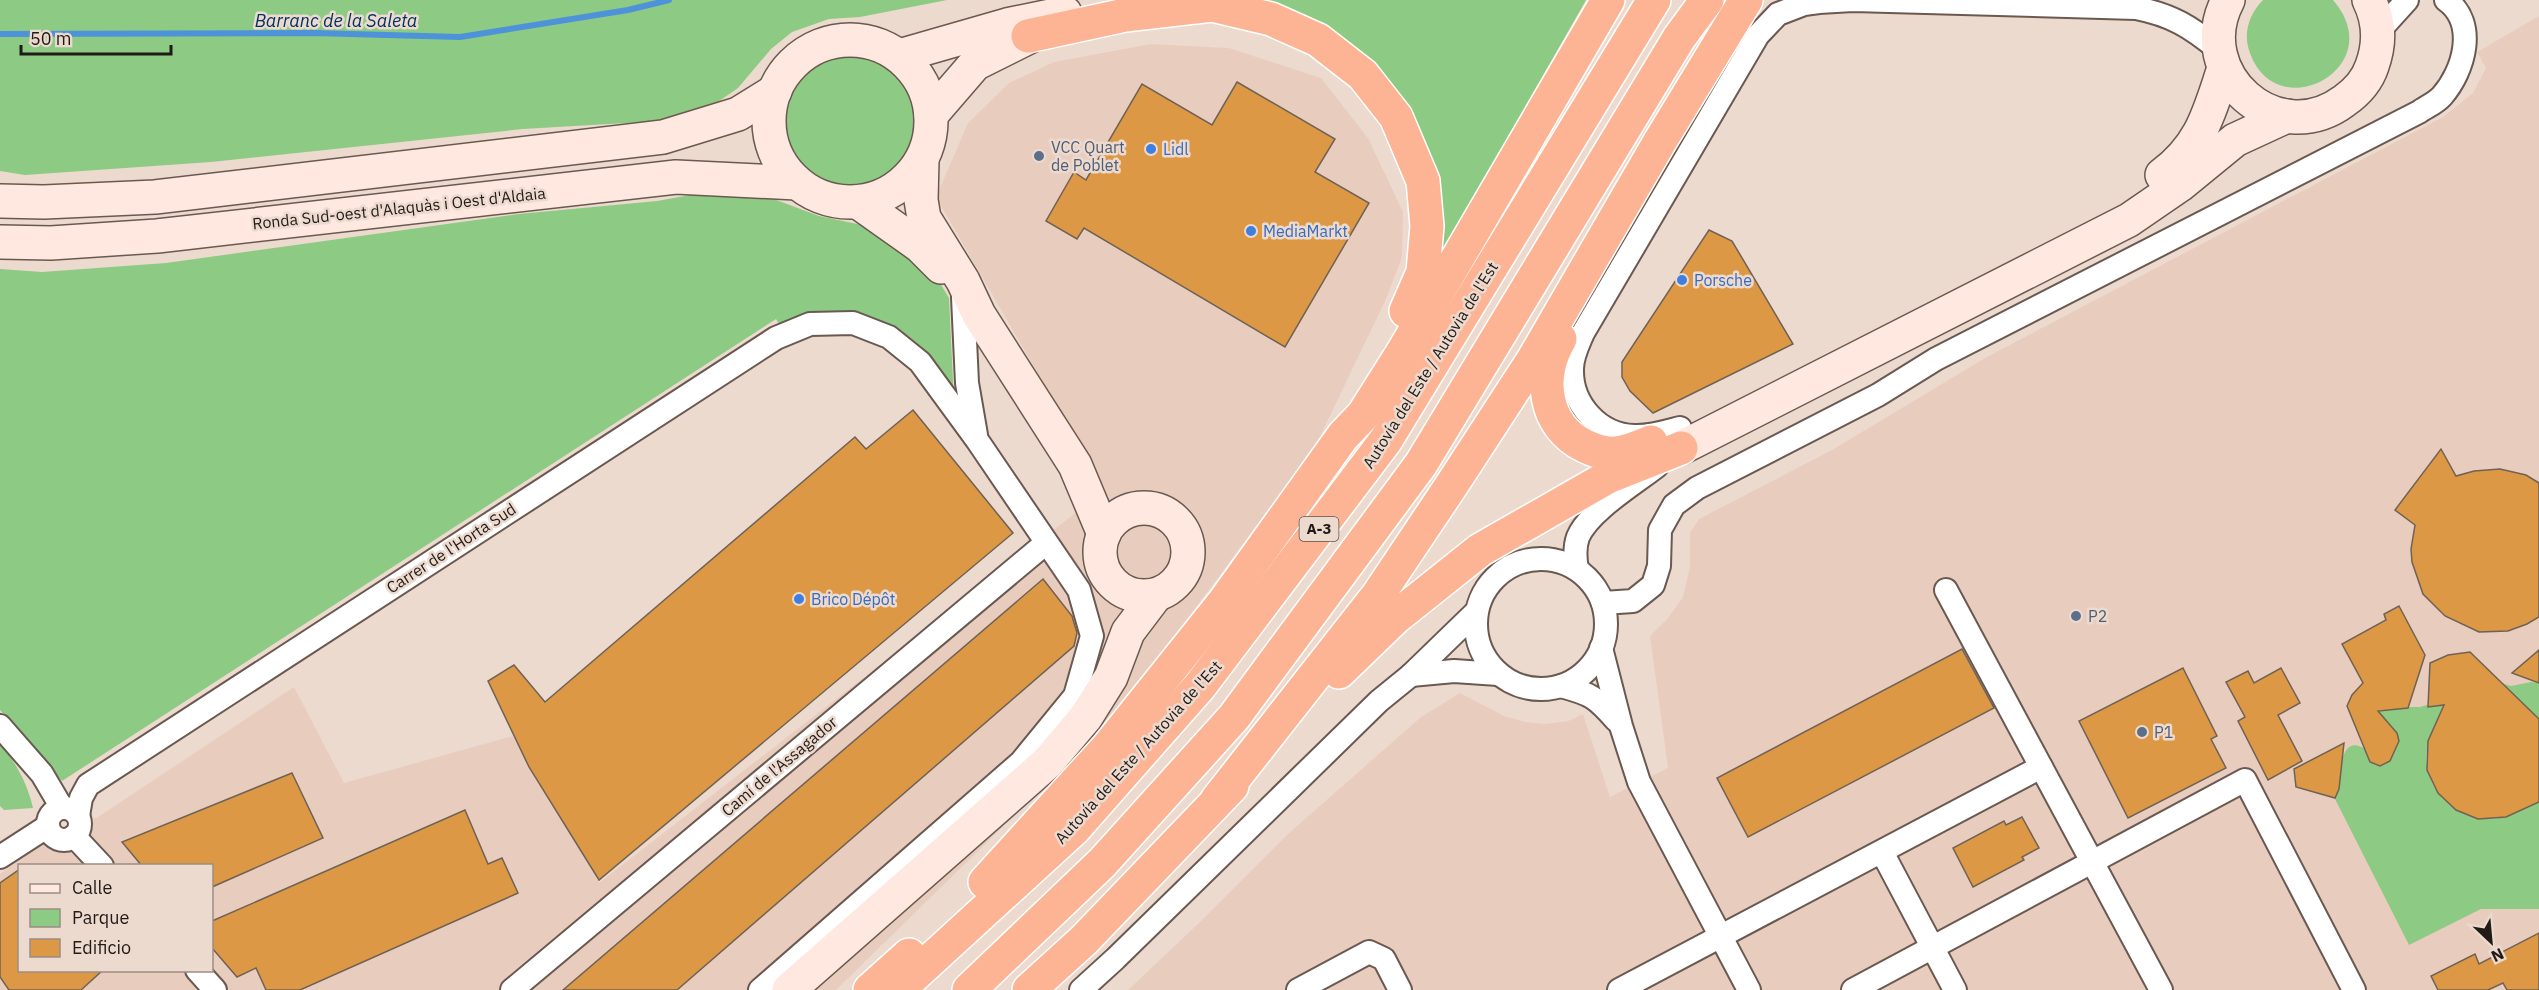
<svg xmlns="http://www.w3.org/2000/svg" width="2539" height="990" font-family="'IBM Plex Sans',sans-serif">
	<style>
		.built { fill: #e8cdbf; fill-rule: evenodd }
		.green { fill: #8dca84 }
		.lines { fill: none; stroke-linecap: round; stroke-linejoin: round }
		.stream { stroke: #4e92da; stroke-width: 6 }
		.building { fill: #dc9845; stroke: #6f6255; stroke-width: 1.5 }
		.street-casing { stroke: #6a5950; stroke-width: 26 }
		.secondary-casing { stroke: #6a5950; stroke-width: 36 }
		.highway-casing { stroke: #fff; stroke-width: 36 }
		.street { stroke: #fff; stroke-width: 22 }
		.secondary { stroke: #fee8df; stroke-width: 33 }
		.highway { stroke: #fcb495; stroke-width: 33 }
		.shop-dot { fill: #3f7fe0; stroke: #eddacf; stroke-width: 2 }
		.service-dot { fill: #5c6f8a; stroke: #eddacf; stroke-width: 2 }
		.labels { text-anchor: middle; stroke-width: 5; stroke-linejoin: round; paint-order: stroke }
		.shield { fill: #eddacf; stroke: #5e544e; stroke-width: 1.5 }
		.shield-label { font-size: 15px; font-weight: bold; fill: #211a16 }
		.service-label { font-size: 16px; fill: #4e5e75; stroke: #eddacf; text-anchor: start }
		.shop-label { font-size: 16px; fill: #366cbe; stroke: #eddacf; text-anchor: start }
		.street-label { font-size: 16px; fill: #211a16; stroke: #eddacf }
		.water-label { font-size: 18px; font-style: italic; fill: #003361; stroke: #eddacf }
	</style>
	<rect width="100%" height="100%" fill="#eddacf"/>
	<g class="built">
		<path d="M 2539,16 L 2539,990 L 1128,990 L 1201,921 L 1289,833 L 1421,717 L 1460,693 L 1504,716 L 1525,722 L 1545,724 L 1568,721 L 1583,714 L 1610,797 L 1668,768 L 1650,636 L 1668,618 L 1683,597 L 1690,567 L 1690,533 L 1699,519 L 1832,450 L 1985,358 L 2443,117 L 2473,93 L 2486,68 L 2477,52 Z"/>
		<path d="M 1151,44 L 1229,48 L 1321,78 L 1368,138 L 1403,212 L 1402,257 L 1386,299 L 1315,447 L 1112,720 L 836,990 L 0,990 L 0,874 L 40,846 L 98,817 L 294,687 L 344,783 L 513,736 L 599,883 L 1105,490 L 936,197 L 968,123 L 1009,83 L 1054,62 ZM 20,866 L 212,866 L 212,970 L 20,970 Z"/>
	</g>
	<g class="green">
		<path d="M 0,0 L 947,0 L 860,17 L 829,19 L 792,32 L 771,49 L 738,88 L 712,106 L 678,120 L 523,129 L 211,162 L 25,175 L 0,171 Z"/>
		<path d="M 1262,0 L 1586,0 L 1439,258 L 1416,131 Z"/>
		<path d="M 2263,0 L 2333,0 C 2392,68 2274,130 2249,50 C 2243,32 2250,13 2263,0 Z"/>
		<circle cx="850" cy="121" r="67"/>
		<path d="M 748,194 L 771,198 L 819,216 L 867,226 L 894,239 L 940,283 L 949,298 L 954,401 L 930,363 L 810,315 L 779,324 L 776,319 L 62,781 L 0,710 L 0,269 L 42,272 L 166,263 L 519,214 L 657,201 L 690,195 Z"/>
		<path d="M 2531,682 L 2539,683 L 2539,719 L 2524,704 L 2440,718 C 2392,786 2482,857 2539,795 L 2539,909 L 2481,909 L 2409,945 L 2334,797 C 2343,787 2336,739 2359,746 C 2368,749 2379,757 2390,761 C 2410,728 2386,725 2360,711 L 2393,707 L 2420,707 L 2501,683 L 2511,686 Z"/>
		<path d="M 0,744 C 17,764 27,783 33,808 L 4,810 L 0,806 Z"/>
	</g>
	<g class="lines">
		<path class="stream" d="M 0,34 L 314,33 L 460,37 L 628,10 L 669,0"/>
	</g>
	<g class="building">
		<path d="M 1237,82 L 1335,139 L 1315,172 L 1369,203 L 1285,347 L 1084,228 L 1077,239 L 1046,221 L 1074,172 L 1086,180 L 1142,84 L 1212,125 Z"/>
		<path d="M 1709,230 L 1732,241 L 1793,344 L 1653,413 L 1630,391 L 1622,377 L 1622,362 Z"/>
		<path d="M 913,410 L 1013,533 L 599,880 L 529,767 L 488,681 L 514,665 L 545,702 L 855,437 L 866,449 Z"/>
		<path d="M 2441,449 L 2456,476 L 2474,471 L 2500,469 L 2526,475 L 2539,483 L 2539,617 L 2527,624 L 2508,631 L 2479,632 L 2445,616 L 2423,594 L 2412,562 L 2411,549 L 2415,525 L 2395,510 Z"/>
		<path d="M 1043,579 L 1072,616 L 1077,633 L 1074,646 L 677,990 L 563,990 Z"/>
		<path d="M 2399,606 L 2425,655 L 2408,708 L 2378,711 L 2397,733 L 2399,741 L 2390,761 L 2380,766 L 2370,762 L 2347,706 L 2352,695 L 2363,683 L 2342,644 L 2386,620 L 2384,614 Z"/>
		<path d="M 1962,649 L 1994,708 L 1748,837 L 1717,778 Z"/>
		<path d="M 2539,650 L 2539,683 L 2512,673 Z"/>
		<path d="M 2470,652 L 2539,719 L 2539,802 L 2506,817 L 2478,819 L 2456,810 L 2438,793 L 2427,770 L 2428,741 L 2444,705 L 2428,707 L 2430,663 L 2448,655 Z"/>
		<path d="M 2183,668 L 2217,736 L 2211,739 L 2226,768 L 2128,818 L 2079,721 Z"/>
		<path d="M 2281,668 L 2300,703 L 2278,715 L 2302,761 L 2268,780 L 2238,721 L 2245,717 L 2226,682 L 2248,671 L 2254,683 Z"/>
		<path d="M 2344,743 L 2339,789 L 2335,798 L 2296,787 L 2294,769 Z"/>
		<path d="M 292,773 L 323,838 L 212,887 L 212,866 L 142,866 L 122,842 Z"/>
		<path d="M 465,810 L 488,864 L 502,858 L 518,893 L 300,990 L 266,990 L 256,968 L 237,977 L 212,948 L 212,921 Z"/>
		<path d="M 2022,817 L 2039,848 L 2022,857 L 2024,860 L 1973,887 L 1953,848 L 2004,821 L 2006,825 Z"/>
		<path d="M 20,869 L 20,970 L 103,970 L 81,990 L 9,990 L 0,977 L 0,883 Z"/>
		<path d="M 2539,933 L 2539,990 L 2507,990 L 2503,983 L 2488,990 L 2438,990 L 2431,976 L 2475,954 L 2479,964 Z"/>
	</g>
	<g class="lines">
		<defs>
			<g id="street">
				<path d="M 2378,32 L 2407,0"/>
				<path d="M 963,297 L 967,383 L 976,435"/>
				<path d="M 1680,428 C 1665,432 1649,437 1634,436 C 1599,435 1571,404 1572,369 C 1572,356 1578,345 1583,333 L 1758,35 L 1778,14 L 1804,4 L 1819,2 L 1853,0 L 2136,8 C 2172,15 2191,27 2219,50"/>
				<circle cx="1541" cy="624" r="65"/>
				<path d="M 1577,569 C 1575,558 1574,548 1578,537 C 1589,511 1634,484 1657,466"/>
				<path d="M 1946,590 L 2161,990"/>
				<path d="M 1603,603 L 1633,601 L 1653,585 L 1659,566 L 1660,530 L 1674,505 L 1697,488 L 1878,395 L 1936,359 L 2419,112 C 2426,107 2436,103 2442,96 C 2464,71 2478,23 2446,0"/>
				<path d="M 1601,648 L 1621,726 L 1639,782 L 1749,990"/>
				<path d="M 1411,675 L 1454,671 L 1498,674"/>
				<path d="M 1561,686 C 1591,694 1596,697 1616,720"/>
				<path d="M 0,726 L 42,774 L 62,808"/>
				<circle cx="64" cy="824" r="16"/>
				<path d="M 78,816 L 81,798 L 88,785 L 776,338 L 810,324 L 853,323 L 889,337 L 920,362 L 977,440 L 1079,590 L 1092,636 L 1075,696 L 1021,762 L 760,990"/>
				<path d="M 74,836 L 102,866"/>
				<path d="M 1882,852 L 1955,990"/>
				<path d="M 0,857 L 48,826"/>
				<path d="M 197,970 L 215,990"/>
				<path d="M 512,990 L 1046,543"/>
				<path d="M 1081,990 L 1115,959 L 1379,701 L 1411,675 L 1476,612"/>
				<path d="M 1298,990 L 1369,952 L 1384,959 L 1400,990"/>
				<path d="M 1619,990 L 2041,767"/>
				<path d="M 1853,990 L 2245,780 L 2354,990"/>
			</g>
			<g id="secondary">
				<path d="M 2228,0 C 2189,74 2277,151 2344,101 C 2357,92 2367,81 2372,66 C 2380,44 2380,22 2369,0"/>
				<circle cx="850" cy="121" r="81"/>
				<path d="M 899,56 L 1007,25 L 1065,13"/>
				<path d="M 931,115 L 975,64 L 1043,30"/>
				<path d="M 922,160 L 921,200 L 924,218 L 963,281 L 979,315 L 1075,465 L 1104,534"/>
				<path d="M 2162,175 C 2202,145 2209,113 2224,68"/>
				<path d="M 0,201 L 44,202 L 155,197 L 663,137 L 738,114 L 775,91"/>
				<path d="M 858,202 L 920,246 L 941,267"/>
				<path d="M 0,242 L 51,243 L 157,236 L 676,177 L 797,183"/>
				<path d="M 1681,448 L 2129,220 L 2180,185 L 2235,140 L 2287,116"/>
				<circle cx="1144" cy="552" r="44"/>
				<path d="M 789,990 L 1048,762 L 1086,717 L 1111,677 L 1128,632 L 1156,595"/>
			</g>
			<g id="highway">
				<path d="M 1028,36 L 1125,15 L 1212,5 L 1271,19 L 1318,40 L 1363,75 L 1396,117 L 1423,181 L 1427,226 L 1423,272 L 1406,311"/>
				<path d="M 1560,339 C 1538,376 1543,426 1585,446 C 1595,451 1604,454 1616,453 C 1628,452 1639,447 1651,442"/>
				<path d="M 1339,672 L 1396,617 L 1480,550 L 1608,477 L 1681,448"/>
				<path d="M 1217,800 L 1378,595 L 1453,483 L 1533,360 L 1659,143 L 1746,0"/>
				<path d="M 985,882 L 1108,747 L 1224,602 L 1343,436 L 1363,415 L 1404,350 L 1608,0"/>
				<path d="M 870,990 L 909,955"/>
				<path d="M 898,990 L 1074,829 L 1200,686 L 1386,440 L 1654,0"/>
				<path d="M 969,990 L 1102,863 L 1234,717 L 1421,464 L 1679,38 L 1707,0"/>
				<path d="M 1029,990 L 1084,940 L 1232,786"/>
			</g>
		</defs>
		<use href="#street" class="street-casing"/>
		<use href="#secondary" class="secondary-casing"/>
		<use href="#highway" class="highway-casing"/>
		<use href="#street" class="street"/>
		<use href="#secondary" class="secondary"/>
		<use href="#highway" class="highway"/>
	</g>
	<g class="shop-dot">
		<circle cx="1151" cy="149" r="6"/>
		<circle cx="1251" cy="231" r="6"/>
		<circle cx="1682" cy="280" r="6"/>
		<circle cx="799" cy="599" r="6"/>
	</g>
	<g class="service-dot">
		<circle cx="1039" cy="156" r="6"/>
		<circle cx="2076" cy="616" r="6"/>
		<circle cx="2142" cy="732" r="6"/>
	</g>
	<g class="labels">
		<rect class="shield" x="1299.5" y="517" width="39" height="24" rx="4.5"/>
		<g class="shield-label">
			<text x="1319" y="534">A-3</text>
		</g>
		<g class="service-label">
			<text x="1051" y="153">VCC Quart<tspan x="1051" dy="18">de Poblet</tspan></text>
			<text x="2088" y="622">P2</text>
			<text x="2154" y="738">P1</text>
		</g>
		<g class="shop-label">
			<text x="1163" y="155">Lidl</text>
			<text x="1263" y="237">MediaMarkt</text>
			<text x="1694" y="286">Porsche</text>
			<text x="811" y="605">Brico Dépôt</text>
		</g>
		<g class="street-label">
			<text transform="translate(399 208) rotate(-6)" y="6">Ronda Sud-oest d'Alaquàs i Oest d'Aldaia</text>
			<text transform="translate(1430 365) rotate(-58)" y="6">Autovía del Este / Autovia de l'Est</text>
			<text transform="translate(451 548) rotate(-33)" y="6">Carrer de l'Horta Sud</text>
			<text transform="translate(1138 752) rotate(-48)" y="6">Autovía del Este / Autovia de l'Est</text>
			<text transform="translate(779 766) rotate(-40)" y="6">Camí de l'Assagador</text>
		</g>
		<g class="water-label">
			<text x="336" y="27">Barranc de la Saleta</text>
		</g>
	</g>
	<rect x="18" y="864" width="195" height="108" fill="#eddacf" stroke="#9b8d85" stroke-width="1.5"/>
	<rect x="30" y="884" width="30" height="9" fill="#fee8df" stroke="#9b8d85" stroke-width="1.5"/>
	<text x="72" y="894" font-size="18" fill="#211a16">Calle</text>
	<rect x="30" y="909" width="30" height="18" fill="#8dca84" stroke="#9b8d85" stroke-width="1.5"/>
	<text x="72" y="924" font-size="18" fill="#211a16">Parque</text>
	<rect x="30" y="939" width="30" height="18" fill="#dc9845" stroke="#9b8d85" stroke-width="1.5"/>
	<text x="72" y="954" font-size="18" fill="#211a16">Edificio</text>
	<g transform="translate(2491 942) rotate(154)" stroke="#eddacf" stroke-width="4.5" paint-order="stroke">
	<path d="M0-4.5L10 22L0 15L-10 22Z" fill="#211a16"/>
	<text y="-9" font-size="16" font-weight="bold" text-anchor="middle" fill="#211a16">N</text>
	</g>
	<path d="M21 45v9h150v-9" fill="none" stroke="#211a16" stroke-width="3"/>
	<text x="30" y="45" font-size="18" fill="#211a16" stroke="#eddacf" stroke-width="4.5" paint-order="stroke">50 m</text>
</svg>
